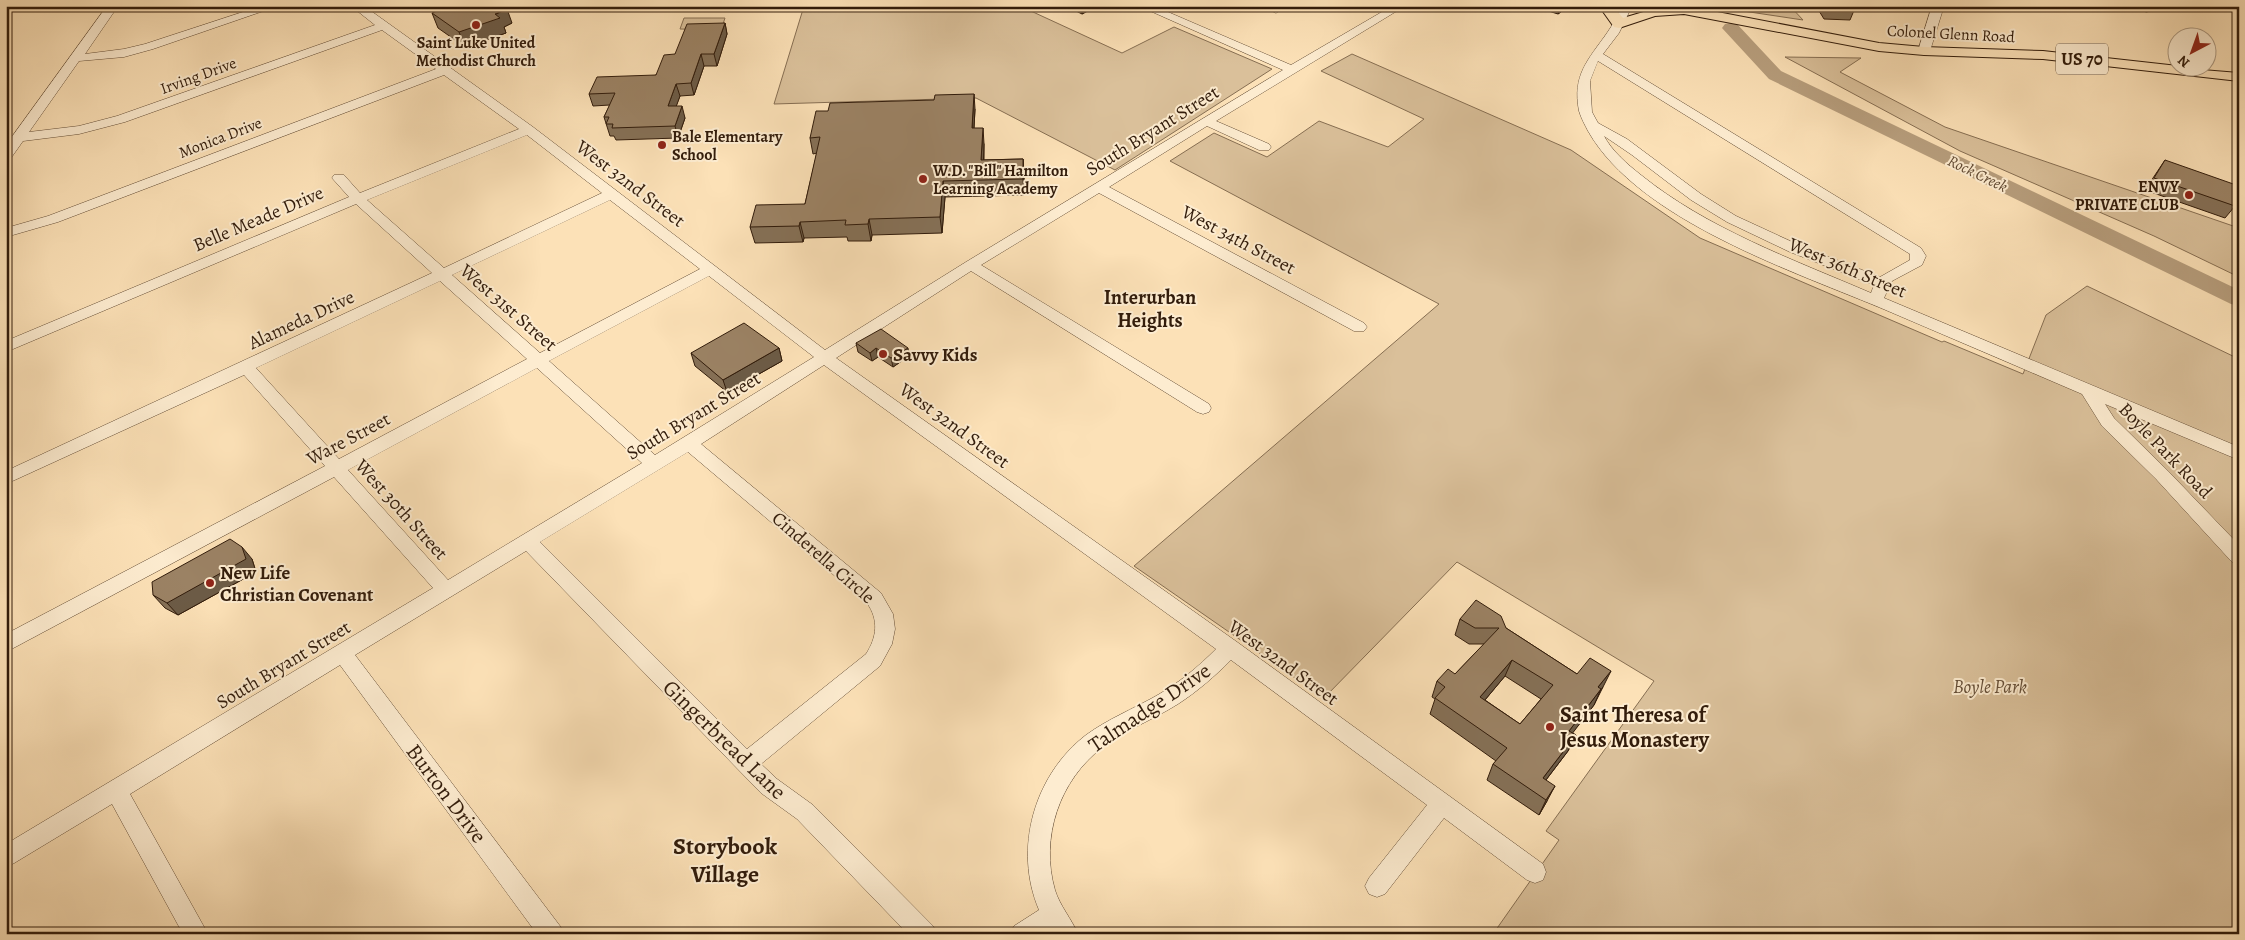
<svg xmlns="http://www.w3.org/2000/svg" width="2245" height="940" font-family="Alegreya,serif">
	<style>
		.green { fill: #dac09a; stroke: #866e52 }
		.lines { fill: none; stroke-linecap: round; stroke-linejoin: round }
		.stream { stroke: #826a4f; stroke-width: 3 }
		.river { fill: #b79e7d; fill-rule: evenodd }
		.minor-casing { stroke: #644d36; stroke-width: 1 }
		.major-casing { stroke: #321c0b; stroke-width: 2 }
		.minor { fill: #fdecd0; fill-rule: evenodd }
		.major { fill: #fce1b7; fill-rule: evenodd }
		.wall { fill: #857056; stroke: #321c0b; fill-rule: evenodd }
		.shaded-wall { fill: #6c5b46; stroke: #321c0b }
		.building { fill: #9b8264; stroke: #321c0b; fill-rule: evenodd }
		.poi-dot { fill: #8f2418; stroke: #fdecd0; stroke-width: 2 }
		.labels { text-anchor: middle; stroke-width: 4; stroke-linejoin: round; paint-order: stroke }
		.far-street-label { font-size: 16px; fill: #321c0b; stroke: #fdecd0 }
		.far-poi-label { font-size: 16px; font-weight: bold; fill: #321c0b; stroke: #fdecd0; text-anchor: start }
		.far-water-label { font-size: 16px; font-style: italic; fill: #614a33; stroke: #fdecd0 }
		.shield { fill: #fdecd0; stroke: #6f5a46; stroke-width: 1 }
		.shield-label { font-size: 18px; font-weight: bold; fill: #321c0b }
		.street-label { font-size: 19px; fill: #321c0b; stroke: #fdecd0 }
		.poi-label { font-size: 19px; font-weight: bold; fill: #321c0b; stroke: #fdecd0; text-anchor: start }
		.park-label { font-size: 19px; font-style: italic; fill: #644d36; stroke: #fdecd0 }
		.neighbourhood-label { font-size: 20px; font-weight: bold; fill: #321c0b; stroke: #fdecd0 }
		.near-street-label { font-size: 22px; fill: #321c0b; stroke: #fdecd0 }
		.near-poi-label { font-size: 22px; font-weight: bold; fill: #321c0b; stroke: #fdecd0; text-anchor: start }
		.near-neighbourhood-label { font-size: 24px; font-weight: bold; fill: #321c0b; stroke: #fdecd0 }
	</style>
	<rect width="100%" height="100%" fill="#fce1b7"/>
	<filter id="stains"><feTurbulence type="fractalNoise" baseFrequency=".004" numOctaves="4"/><feColorMatrix values="0 0 0 0 .2 0 0 0 0 .09 0 0 0 0 .02 0 0 0 .5 -.17"/></filter>
	<radialGradient id="worn" r=".72"><stop offset=".6" stop-color="#630" stop-opacity="0"/><stop offset="1" stop-color="#630" stop-opacity=".3"/></radialGradient>
	<g class="green">
		<path d="M 804,6 L 1020,6 L 1122,53 L 1174,27 L 1272,69 L 1115,170 L 976,98 L 774,104 Z"/>
		<path d="M 1722,6 L 1790,6 L 1803,20 L 1723,8 Z"/>
		<path d="M 684,18 L 725,18 L 721,30 L 680,29 Z"/>
		<path d="M 1352,54 L 1571,150 L 1700,238 L 1942,342 L 1944,341 L 2023,374 L 2046,315 L 2087,286 L 2239,359 L 2239,934 L 1493,934 L 1559,840 L 1546,831 L 1654,681 L 1457,562 L 1324,698 L 1134,566 L 1439,304 L 1170,161 L 1214,133 L 1267,157 L 1319,121 L 1388,147 L 1424,119 L 1321,71 Z"/>
		<path d="M 1785,57 L 1861,58 L 1840,72 L 1945,127 L 2239,228 L 2239,277 L 2154,236 L 1960,151 Z"/>
	</g>
	<g class="lines">
		<path class="stream" d="M 1711,6 L 1714,9"/>
		<path class="river" d="M 1731,23 L 1737,24 L 1781,71 L 2239,290 L 2239,306 L 2231,304 L 1769,79 L 1722,28 L 1725,24 Z"/>
		<defs>
			<g id="minor">
				<path d="M 107,6 L 118,6 L 85,54 L 124,49 L 145,44 L 261,6 L 278,6 L 153,49 L 124,57 L 79,61 L 29,132 L 79,126 L 117,116 L 375,25 L 351,6 L 364,6 L 533,127 L 825,350 L 966,262 L 1283,70 L 1139,6 L 1154,6 L 1291,65 L 1392,6 L 1405,6 L 1216,121 L 1269,144 L 1271,147 L 1269,150 L 1259,150 L 1207,126 L 1109,187 L 1364,323 L 1367,327 L 1364,331 L 1354,331 L 1099,193 L 981,265 L 1209,404 L 1211,408 L 1209,412 L 1203,414 L 1197,412 L 971,271 L 836,358 L 1237,642 L 1543,864 L 1546,872 L 1543,880 L 1535,883 L 1527,880 L 1444,818 L 1385,894 L 1377,897 L 1369,894 L 1365,886 L 1369,878 L 1427,805 L 1231,660 C 1215,676 1198,691 1178,704 C 1154,719 1126,730 1103,747 C 1059,780 1040,838 1055,890 C 1060,906 1071,918 1078,934 L 1052,934 L 1050,930 L 1044,934 L 1010,934 L 1014,926 L 1039,910 C 1013,849 1034,775 1086,735 C 1108,719 1133,709 1156,696 C 1179,683 1198,667 1216,649 L 824,365 L 701,444 L 881,593 L 893,614 L 895,629 L 892,644 L 880,666 L 761,764 L 777,779 L 813,805 L 933,926 L 937,934 L 908,934 L 797,819 L 761,793 L 526,551 L 355,655 L 560,926 L 564,934 L 537,934 L 340,665 L 130,794 L 208,934 L 183,934 L 112,804 L 6,868 L 6,844 L 433,588 L 334,477 L 6,652 L 6,634 L 325,466 L 244,375 L 6,484 L 6,471 L 432,273 L 356,204 L 6,352 L 6,341 L 349,197 L 332,178 L 334,175 L 344,175 L 360,193 L 519,129 L 444,75 L 58,222 L 6,237 L 6,228 L 48,216 L 436,69 L 382,30 L 125,122 L 79,134 L 23,141 L 11,158 L 6,159 L 6,145 ZM 527,135 L 602,193 L 444,268 L 367,200 ZM 610,200 L 700,269 L 540,353 L 452,275 ZM 709,276 L 814,357 L 655,455 L 549,361 ZM 440,281 L 527,359 L 339,459 L 256,368 ZM 537,368 L 642,463 L 448,580 L 348,470 ZM 688,452 L 867,603 C 879,620 877,637 866,654 L 747,749 L 540,542 Z"/>
				<path d="M 1274,6 L 1286,6 L 1276,13 L 1270,10 Z"/>
				<path d="M 1621,6 L 1632,6 L 1619,33 L 1603,54 L 1921,248 L 1926,256 L 1922,265 L 1892,281 L 1884,298 L 2239,447 L 2239,460 L 2105,404 L 2114,418 L 2168,471 L 2239,545 L 2239,564 L 2232,562 L 2156,479 L 2102,426 L 2082,394 C 2017,366 1953,339 1888,311 C 1796,272 1639,221 1588,131 C 1585,125 1581,118 1579,111 C 1572,75 1588,60 1607,33 C 1613,25 1617,15 1621,6 ZM 1598,61 L 1910,254 L 1910,260 L 1880,277 L 1801,246 L 1736,216 L 1701,194 L 1627,139 L 1598,123 L 1592,112 L 1590,81 ZM 1604,136 L 1632,155 L 1691,200 L 1727,222 L 1790,252 L 1874,285 L 1871,293 C 1792,259 1708,229 1641,175 C 1627,164 1612,151 1604,136 Z"/>
				<path d="M 1932,6 L 1944,6 L 1930,51 L 1924,55 L 1918,51 Z"/>
				<path d="M 2129,6 L 2149,6 L 2153,9 L 2147,12 Z"/>
			</g>
			<path id="major" d="M 1599,6 L 1613,6 L 1623,18 L 1657,8 L 1656,6 L 1686,6 L 1879,43 L 1924,47 L 2043,51 L 2178,66 L 2178,68 L 2239,73 L 2239,81 L 2043,59 L 1924,55 L 1879,51 L 1684,14 L 1655,16 L 1619,28 L 1614,27 Z"/>
		</defs>
		<use href="#minor" class="minor-casing"/>
		<use href="#major" class="major-casing"/>
		<use href="#minor" class="minor"/>
		<use href="#major" class="major"/>
	</g>
	<g class="wall">
		<path d="M 443,6 L 512,23 L 504,27 L 506,33 L 465,47 L 438,28 L 432,13 L 444,8 Z"/>
		<path d="M 1066,6 L 1097,6 L 1082,14 Z"/>
		<path d="M 1542,6 L 1569,6 L 1558,14 L 1542,9 Z"/>
		<path d="M 1816,6 L 1853,6 L 1855,8 L 1850,20 L 1824,19 Z"/>
		<path d="M 725,23 L 727,34 L 717,66 L 704,66 L 694,95 L 680,96 L 676,106 L 685,118 L 678,138 L 616,140 L 614,136 L 610,136 L 604,117 L 610,105 L 593,106 L 589,94 L 656,75 L 675,54 Z"/>
		<path d="M 975,109 L 974,128 L 984,144 L 984,160 L 1023,159 L 1024,175 L 1024,195 L 945,197 L 942,233 L 872,235 L 871,241 L 848,241 L 847,237 L 804,238 L 803,242 L 755,243 L 750,227 L 805,204 L 817,153 L 813,154 L 810,138 L 828,111 Z"/>
		<path d="M 2165,160 L 2235,206 L 2225,218 L 2145,190 Z"/>
		<path d="M 856,343 L 909,356 L 893,367 L 878,357 L 872,361 L 858,352 Z"/>
		<path d="M 779,348 L 782,361 L 727,392 L 695,366 L 691,353 Z"/>
		<path d="M 252,559 L 256,572 L 178,615 L 165,608 L 153,595 Z"/>
		<path d="M 1460,619 L 1506,628 L 1577,674 L 1603,687 L 1594,705 L 1572,733 L 1576,735 L 1568,751 L 1546,780 L 1547,801 L 1539,815 L 1487,780 L 1493,764 L 1496,761 L 1430,714 L 1435,699 L 1432,697 L 1437,681 L 1455,674 L 1484,644 L 1469,644 L 1455,635 ZM 1505,676 L 1541,699 L 1520,724 L 1485,700 Z"/>
	</g>
	<g class="shaded-wall">
		<path d="M 1082,6 L 1097,6 L 1082,14 Z"/>
		<path d="M 1562,6 L 1569,6 L 1558,14 L 1559,8 Z"/>
		<path d="M 507,9 L 512,23 L 504,27 L 506,33 L 465,47 L 459,32 Z"/>
		<path d="M 725,23 L 727,34 L 717,66 L 714,54 Z"/>
		<path d="M 701,54 L 704,66 L 694,95 L 691,83 Z"/>
		<path d="M 676,84 L 680,96 L 672,118 L 668,106 Z"/>
		<path d="M 974,94 L 975,109 L 973,144 L 972,128 Z"/>
		<path d="M 682,106 L 685,118 L 678,138 L 675,126 Z"/>
		<path d="M 983,128 L 984,144 L 983,176 L 981,160 Z"/>
		<path d="M 1023,159 L 1024,175 L 1024,195 L 1023,179 Z"/>
		<path d="M 943,181 L 945,197 L 942,233 L 940,217 Z"/>
		<path d="M 869,219 L 872,235 L 871,241 L 868,224 Z"/>
		<path d="M 800,222 L 804,238 L 803,242 L 799,226 Z"/>
		<path d="M 779,348 L 782,361 L 727,392 L 723,380 Z"/>
		<path d="M 876,348 L 878,357 L 872,361 L 870,353 Z"/>
		<path d="M 908,348 L 909,356 L 893,367 L 891,358 Z"/>
		<path d="M 242,547 L 252,559 L 256,572 L 178,615 L 167,603 Z"/>
		<path d="M 1512,660 L 1505,676 L 1474,713 L 1480,697 Z"/>
		<path d="M 1611,671 L 1603,687 L 1590,703 L 1598,687 Z"/>
		<path d="M 1601,689 L 1594,705 L 1562,747 L 1569,731 Z"/>
		<path d="M 1576,735 L 1568,751 L 1536,793 L 1543,778 Z"/>
		<path d="M 1555,786 L 1547,801 L 1539,815 L 1546,800 Z"/>
	</g>
	<g class="building">
		<path d="M 443,6 L 503,6 L 507,9 L 495,14 L 500,18 L 459,32 L 432,13 L 445,8 Z"/>
		<path d="M 1828,6 L 1853,6 L 1855,8 L 1829,7 Z"/>
		<path d="M 725,23 L 714,54 L 701,54 L 691,83 L 676,84 L 668,106 L 682,106 L 675,126 L 612,128 L 613,124 L 606,124 L 609,117 L 604,117 L 615,93 L 589,94 L 597,77 L 656,75 L 664,55 L 675,54 L 687,24 Z"/>
		<path d="M 974,94 L 972,128 L 983,128 L 981,160 L 1023,159 L 1023,179 L 943,181 L 940,217 L 869,219 L 868,224 L 845,225 L 846,220 L 800,222 L 799,226 L 750,227 L 756,205 L 805,204 L 820,137 L 810,138 L 816,111 L 828,111 L 830,103 L 934,100 L 935,95 Z"/>
		<path d="M 2165,160 L 2239,186 L 2239,197 L 2235,206 L 2154,178 Z"/>
		<path d="M 744,323 L 779,348 L 723,380 L 691,353 Z"/>
		<path d="M 881,329 L 908,348 L 891,358 L 876,348 L 870,353 L 856,343 Z"/>
		<path d="M 230,539 L 242,547 L 246,559 L 167,603 L 153,595 L 152,582 Z"/>
		<path d="M 1476,600 L 1501,616 L 1506,628 L 1577,674 L 1590,658 L 1611,671 L 1598,687 L 1601,689 L 1569,731 L 1576,735 L 1543,778 L 1555,786 L 1546,800 L 1493,764 L 1507,748 L 1435,698 L 1445,687 L 1437,681 L 1448,669 L 1455,674 L 1499,628 L 1475,628 L 1460,619 ZM 1512,660 L 1553,685 L 1520,724 L 1480,697 Z"/>
	</g>
	<g class="poi-dot">
		<circle cx="476" cy="25" r="5"/>
		<circle cx="662" cy="145" r="5"/>
		<circle cx="923" cy="179" r="5"/>
		<circle cx="2189" cy="195" r="5"/>
		<circle cx="883" cy="354" r="5"/>
		<circle cx="210" cy="583" r="5"/>
		<circle cx="1550" cy="727" r="5"/>
	</g>
	<g class="labels">
		<g class="far-street-label">
			<text transform="translate(1951 33) rotate(3)" y="6">Colonel Glenn Road</text>
			<text transform="translate(198 75) rotate(-20)" y="6">Irving Drive</text>
			<text transform="translate(220 137) rotate(-21)" y="6">Monica Drive</text>
		</g>
		<g class="far-poi-label">
			<text x="476" y="48" text-anchor="middle">Saint Luke United<tspan x="476" dy="18">Methodist Church</tspan></text>
			<text x="672" y="142">Bale Elementary<tspan x="672" dy="18">School</tspan></text>
			<text x="933" y="176">W.D. "Bill" Hamilton<tspan x="933" dy="18">Learning Academy</tspan></text>
			<text x="2179" y="192" text-anchor="end">ENVY<tspan x="2179" dy="18">PRIVATE CLUB</tspan></text>
		</g>
		<g class="far-water-label">
			<text transform="translate(1978 173) rotate(26)" y="6">Rock Creek</text>
		</g>
		<rect class="shield" x="2056" y="43.5" width="52" height="31" rx="4"/>
		<g class="shield-label">
			<text x="2082" y="65">US 70</text>
		</g>
		<g class="street-label">
			<text transform="translate(1152 130) rotate(-32)" y="7">South Bryant Street</text>
			<text transform="translate(631 183) rotate(37)" y="7">West 32nd Street</text>
			<text transform="translate(258 218) rotate(-23)" y="7">Belle Meade Drive</text>
			<text transform="translate(1239 239) rotate(28)" y="7">West 34th Street</text>
			<text transform="translate(1848 267) rotate(23)" y="7">West 36th Street</text>
			<text transform="translate(509 307) rotate(41)" y="7">West 31st Street</text>
			<text transform="translate(301 319) rotate(-25)" y="7">Alameda Drive</text>
			<text transform="translate(693 415) rotate(-31)" y="7">South Bryant Street</text>
			<text transform="translate(955 425) rotate(36)" y="7">West 32nd Street</text>
			<text transform="translate(348 438) rotate(-28)" y="7">Ware Street</text>
			<text transform="translate(2166 450) rotate(46)" y="7">Boyle Park Road</text>
			<text transform="translate(402 509) rotate(48)" y="7">West 30th Street</text>
			<text transform="translate(824 557) rotate(41)" y="7">Cinderella Circle</text>
			<text transform="translate(1284 662) rotate(36)" y="7">West 32nd Street</text>
			<text transform="translate(283 664) rotate(-31)" y="7">South Bryant Street</text>
		</g>
		<g class="poi-label">
			<text x="893" y="361">Savvy Kids</text>
			<text x="220" y="579">New Life<tspan x="220" dy="22">Christian Covenant</tspan></text>
		</g>
		<g class="park-label">
			<text x="1990" y="693">Boyle Park</text>
		</g>
		<g class="neighbourhood-label">
			<text x="1150" y="304">Interurban<tspan x="1150" dy="23">Heights</tspan></text>
		</g>
		<g class="near-street-label">
			<text transform="translate(1149 707) rotate(-34)" y="8">Talmadge Drive</text>
			<text transform="translate(725 739) rotate(44)" y="8">Gingerbread Lane</text>
			<text transform="translate(447 793) rotate(53)" y="8">Burton Drive</text>
		</g>
		<g class="near-poi-label">
			<text x="1560" y="722">Saint Theresa of<tspan x="1560" dy="25">Jesus Monastery</tspan></text>
		</g>
		<g class="near-neighbourhood-label">
			<text x="725" y="854">Storybook<tspan x="725" dy="28">Village</tspan></text>
		</g>
	</g>
	<rect width="2245" height="940" fill="none" stroke="#fce1b7" stroke-width="25"/>
	<rect x="8" y="8" width="2230" height="925" fill="none" stroke="#321c0b" stroke-width="2.5"/>
	<rect x="12" y="12" width="2220" height="915" fill="none" stroke="#321c0b"/>
	<g transform="translate(2192 52) rotate(221)"><circle r="24" fill="#fdecd0" stroke="#ac9981"/>
	<path d="M0-4L9 19L0 12L-9 19Z" fill="#8f2418"/>
	<text y="-8" font-size="14" font-weight="bold" text-anchor="middle" fill="#321c0b">N</text>
	</g>
	<rect width="100%" height="100%" filter="url(#stains)"/>
	<rect width="100%" height="100%" fill="url(#worn)"/>
</svg>
